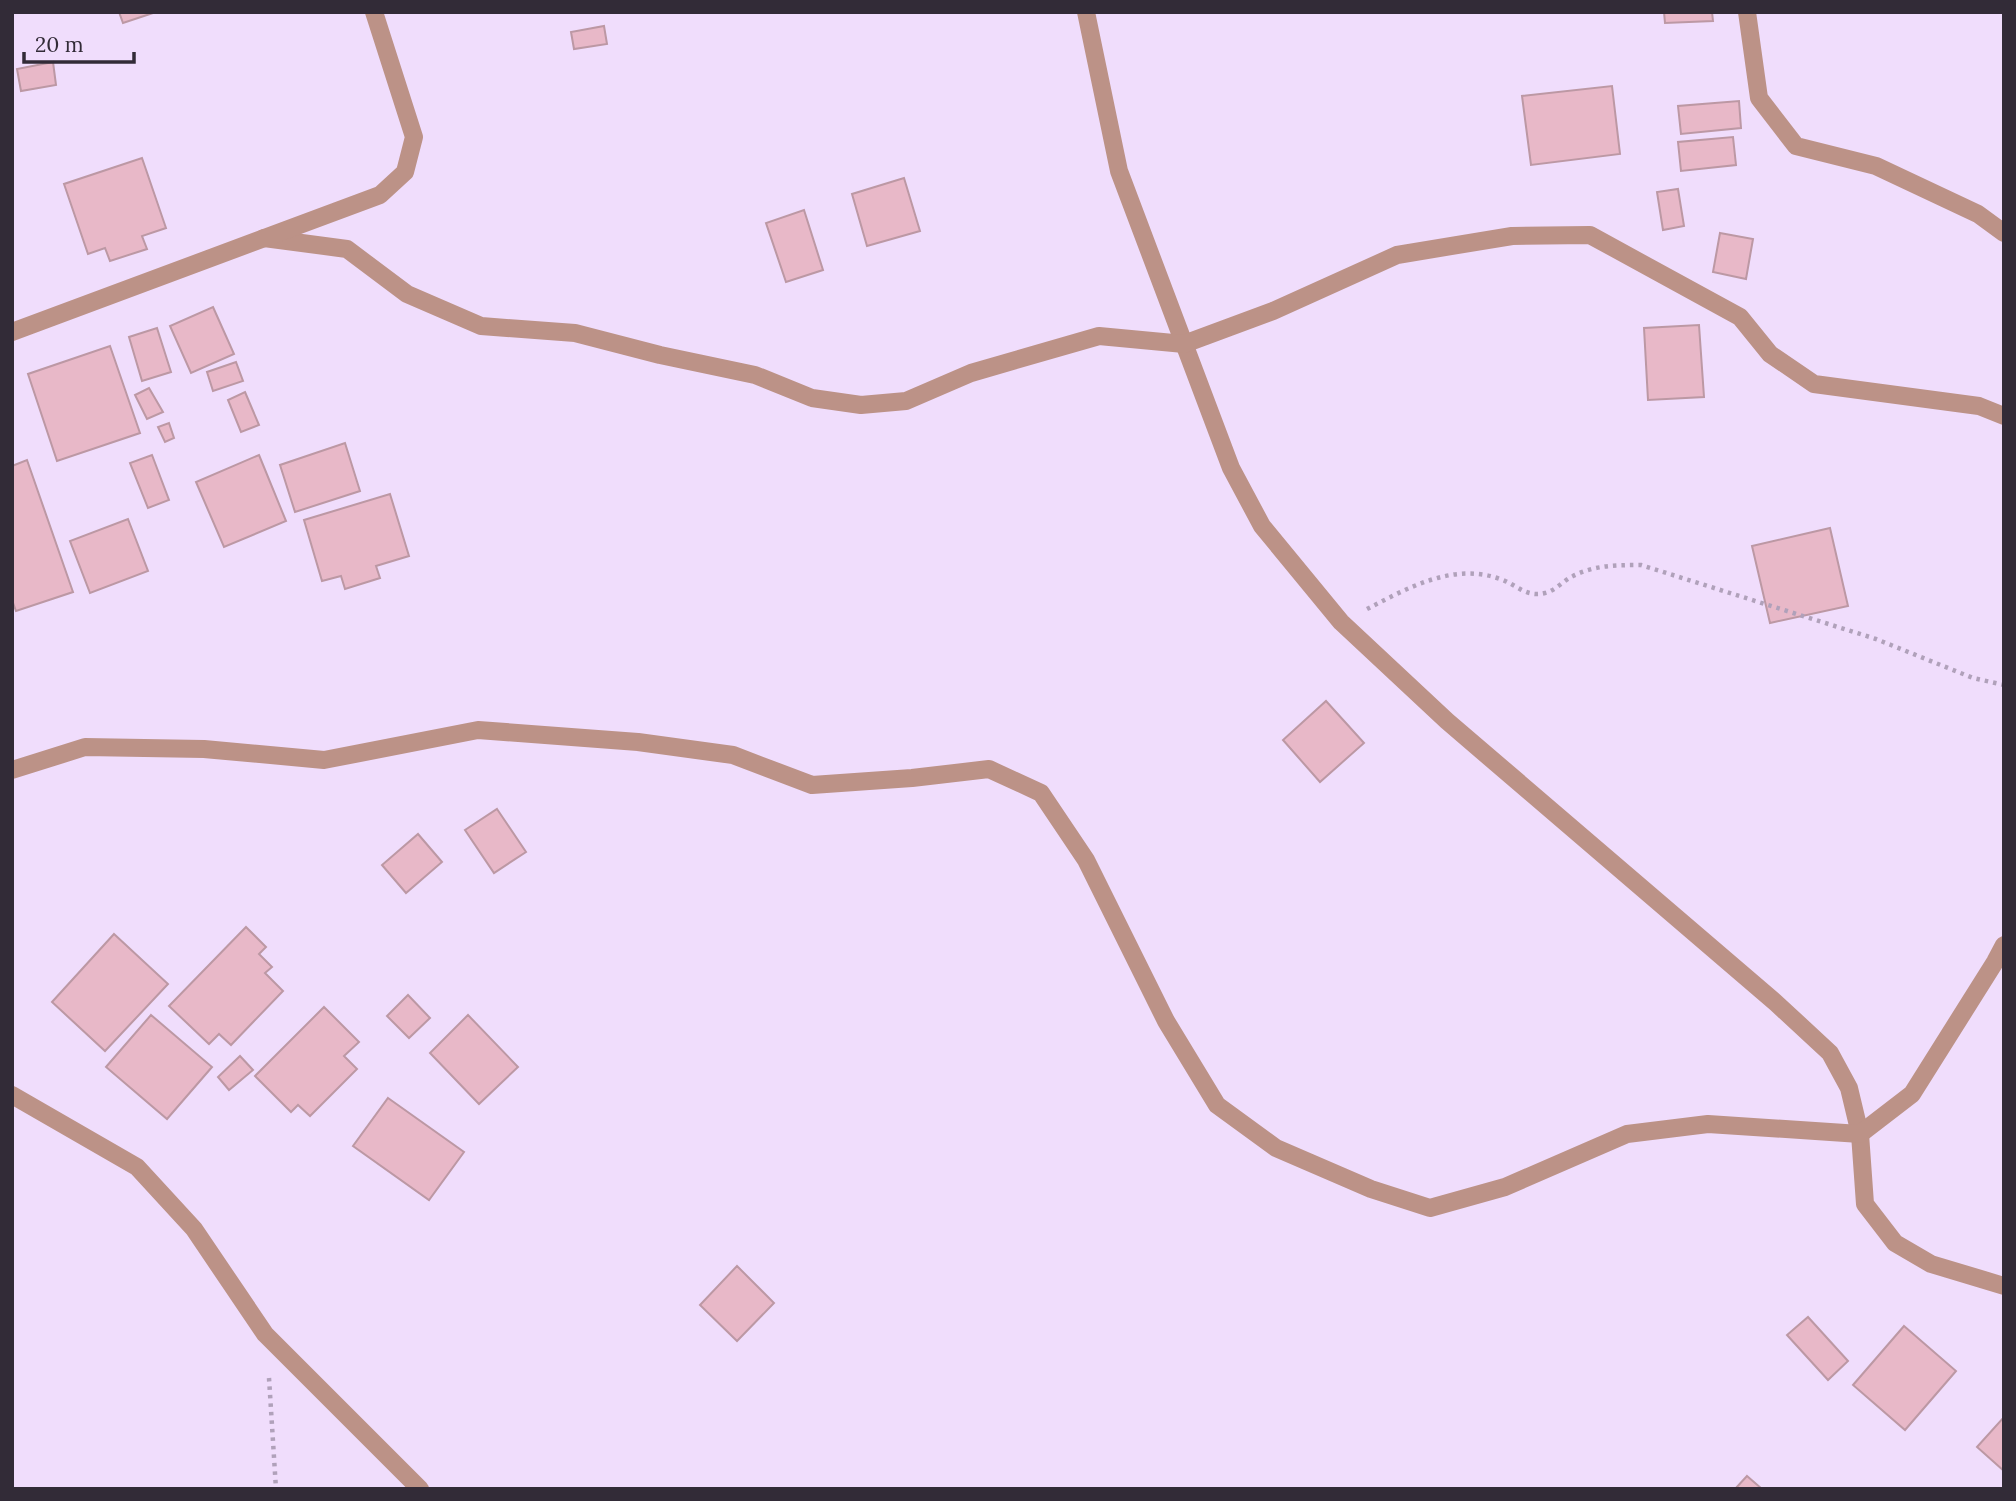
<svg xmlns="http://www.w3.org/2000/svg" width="2016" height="1501" font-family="Lora,serif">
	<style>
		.building { fill: #e8b8c8; stroke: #bc98a4; stroke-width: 2 }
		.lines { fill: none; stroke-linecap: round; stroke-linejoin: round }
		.path { stroke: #b0a1ba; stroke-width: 4.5; stroke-dasharray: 3.5 5; stroke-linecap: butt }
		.minor { stroke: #bc9287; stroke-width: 18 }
	</style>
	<rect width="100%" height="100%" fill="#f0ddfc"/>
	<g class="building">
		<path d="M 119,12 L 156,12 L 123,23 Z"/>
		<path d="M 1664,12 L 1712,12 L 1713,21 L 1665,23 Z"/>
		<path d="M 604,26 L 607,44 L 574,49 L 571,32 Z"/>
		<path d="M 53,62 L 56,85 L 21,91 L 17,69 Z"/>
		<path d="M 1612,86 L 1620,154 L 1531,165 L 1522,96 Z"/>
		<path d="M 1739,101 L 1741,128 L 1681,134 L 1678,106 Z"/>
		<path d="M 1733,137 L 1736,165 L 1681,171 L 1678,142 Z"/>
		<path d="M 142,158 L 166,228 L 142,236 L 147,249 L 110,261 L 105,248 L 88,254 L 64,184 Z"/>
		<path d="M 904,178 L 920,231 L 867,246 L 852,194 Z"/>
		<path d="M 1678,189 L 1684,226 L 1663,230 L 1657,192 Z"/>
		<path d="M 804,210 L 823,270 L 786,282 L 766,223 Z"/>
		<path d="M 1720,233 L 1753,239 L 1746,279 L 1713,272 Z"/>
		<path d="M 213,307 L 234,354 L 191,373 L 170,326 Z"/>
		<path d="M 1699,325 L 1704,397 L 1648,400 L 1644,328 Z"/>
		<path d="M 157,328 L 171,372 L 142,381 L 129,337 Z"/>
		<path d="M 110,346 L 140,433 L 57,461 L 28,374 Z"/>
		<path d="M 236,362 L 243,381 L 213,391 L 207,372 Z"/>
		<path d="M 149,388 L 163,412 L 147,419 L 135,395 Z"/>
		<path d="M 245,392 L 259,425 L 241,432 L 228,400 Z"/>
		<path d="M 169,423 L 174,438 L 165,442 L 158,427 Z"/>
		<path d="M 345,443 L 360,491 L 295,512 L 280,465 Z"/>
		<path d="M 152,455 L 169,500 L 148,508 L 130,463 Z"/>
		<path d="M 259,455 L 286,521 L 224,547 L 196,482 Z"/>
		<path d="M 27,460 L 73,592 L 16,611 L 12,600 L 12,466 Z"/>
		<path d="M 390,494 L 409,556 L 376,566 L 380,578 L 345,589 L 341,576 L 322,581 L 304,520 Z"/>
		<path d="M 128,519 L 148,571 L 90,593 L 70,541 Z"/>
		<path d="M 1830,528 L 1848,606 L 1770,623 L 1752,546 Z"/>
		<path d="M 1326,701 L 1364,743 L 1320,782 L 1283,740 Z"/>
		<path d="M 497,809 L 526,852 L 494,873 L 465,830 Z"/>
		<path d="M 418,834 L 442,862 L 406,893 L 382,865 Z"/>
		<path d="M 246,927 L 266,947 L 259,954 L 272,967 L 265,973 L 283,991 L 231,1045 L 219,1034 L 209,1044 L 169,1006 Z"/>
		<path d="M 114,934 L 168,984 L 105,1051 L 52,1002 Z"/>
		<path d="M 408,995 L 430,1018 L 409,1038 L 387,1016 Z"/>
		<path d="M 324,1007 L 359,1042 L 344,1056 L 357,1069 L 310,1116 L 298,1105 L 291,1112 L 255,1076 Z"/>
		<path d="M 151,1015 L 212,1067 L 167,1119 L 106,1067 Z"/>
		<path d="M 468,1015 L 518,1067 L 479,1104 L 430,1053 Z"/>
		<path d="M 240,1056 L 253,1070 L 229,1090 L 218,1077 Z"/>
		<path d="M 388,1098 L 464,1152 L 429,1200 L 353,1146 Z"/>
		<path d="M 737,1266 L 774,1303 L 737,1341 L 700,1305 Z"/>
		<path d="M 1808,1317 L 1848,1361 L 1828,1380 L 1787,1335 Z"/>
		<path d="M 1904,1326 L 1956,1371 L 1905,1430 L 1853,1385 Z"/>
		<path d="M 2004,1417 L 2004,1471 L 1977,1447 Z"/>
		<path d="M 1747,1476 L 1762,1489 L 1735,1489 Z"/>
	</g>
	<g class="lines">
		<g class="path">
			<path d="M 1367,609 C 1408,588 1453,562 1500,579 C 1516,584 1526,598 1545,593 C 1555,591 1564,580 1573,576 C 1595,565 1617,565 1641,565 L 1876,639 L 1973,678 L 2004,685"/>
			<path d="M 269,1378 L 276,1489"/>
		</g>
		<g class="minor">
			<path d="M 1086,12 L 1119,171 L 1231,468 L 1262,526 L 1341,622 L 1447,721 L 1776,1003 L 1830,1053 L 1849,1088 L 1860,1134 L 1865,1204 L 1895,1243 L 1931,1264 L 2004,1286"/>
			<path d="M 1747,12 L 1759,98 L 1796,146 L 1876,166 L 1978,214 L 2004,233"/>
			<path d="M 264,238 L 347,249 L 407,294 L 481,326 L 575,333 L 660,355 L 755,375 L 812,398 L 861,405 L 906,401 L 971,373 L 1099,336 L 1184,344 L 1273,311 L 1397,255 L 1512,236 L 1590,235 L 1740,317 L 1770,354 L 1814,384 L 1979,406 L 2004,416"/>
			<path d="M 12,332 L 380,195 L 405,172 L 414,137 L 374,12"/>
			<path d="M 12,770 L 85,747 L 204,749 L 324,760 L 478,730 L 638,742 L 733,755 L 812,785 L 912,778 L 989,769 L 1041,793 L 1086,860 L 1166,1021 L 1217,1105 L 1276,1148 L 1371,1189 L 1430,1208 L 1505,1187 L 1627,1134 L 1708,1124 L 1860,1134 L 1912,1094 L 1995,962 L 2004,945"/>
			<path d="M 12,1095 L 137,1167 L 194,1229 L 265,1334 L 420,1489"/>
		</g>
	</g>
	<rect width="2016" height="1501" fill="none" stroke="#322b37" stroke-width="28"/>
	<path d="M24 52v10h110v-10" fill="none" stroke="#322b37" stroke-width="3.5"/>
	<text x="35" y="52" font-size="21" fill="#322b37" stroke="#f0ddfc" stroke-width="5" paint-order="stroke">20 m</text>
</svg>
